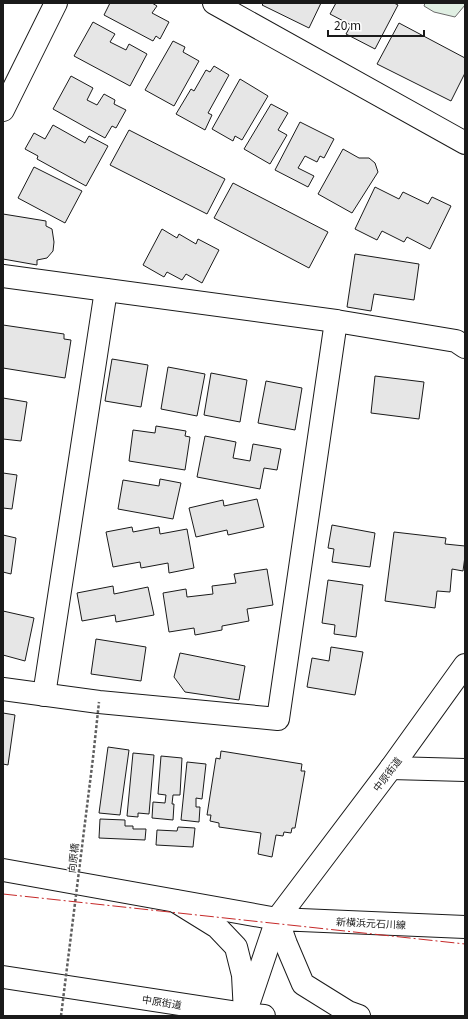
<svg xmlns="http://www.w3.org/2000/svg" width="468" height="1019" font-family="Georgia,'Noto Sans JP',serif">
	<style>
		.green { fill: #e0efe3; stroke: #6a6a6a }
		.building { fill: #e6e6e6; stroke: #1a1a1a }
		.lines { fill: none; stroke-linecap: round; stroke-linejoin: round }
		.minor-casing { stroke: #1a1a1a; stroke-width: 24 }
		.tertiary-casing { stroke: #1a1a1a; stroke-width: 24 }
		.primary-casing { stroke: #1a1a1a; stroke-width: 24 }
		.minor { stroke: #fff; stroke-width: 22 }
		.tertiary { stroke: #fff; stroke-width: 22 }
		.primary { stroke: #fff; stroke-width: 22 }
		.path-bridge { stroke: #5f5f5f; stroke-width: 2.5; stroke-dasharray: 3 2; stroke-linecap: butt }
		.power { stroke: #c62828; stroke-width: 1; stroke-dasharray: 14 3 2 3; stroke-linecap: butt }
		.labels { text-anchor: middle; stroke-width: 3; stroke-linejoin: round; paint-order: stroke }
		.street-label { font-size: 10px; fill: #1a1a1a; stroke: #fff }
	</style>
	<rect width="100%" height="100%" fill="#fff"/>
	<path class="green" d="M 425,3 L 465,3 L 465,5 L 455,17 L 434,12 L 424,6 Z"/>
	<g class="building">
		<path d="M 110,3 L 152,3 L 157,6 L 152,13 L 169,22 L 160,39 L 156,36 L 153,41 L 104,15 Z"/>
		<path d="M 264,3 L 321,3 L 309,28 L 262,5 Z"/>
		<path d="M 336,3 L 394,3 L 398,5 L 375,49 L 346,34 L 351,25 L 330,14 Z"/>
		<path d="M 93,22 L 115,34 L 110,42 L 126,50 L 129,44 L 147,54 L 130,86 L 74,56 Z"/>
		<path d="M 399,23 L 465,58 L 465,73 L 451,101 L 377,64 Z"/>
		<path d="M 173,41 L 185,47 L 183,52 L 199,61 L 174,106 L 145,90 Z"/>
		<path d="M 214,66 L 229,75 L 208,113 L 212,115 L 205,130 L 176,114 L 191,89 L 194,91 L 206,70 L 210,72 Z"/>
		<path d="M 71,76 L 93,88 L 87,100 L 97,105 L 104,94 L 115,100 L 114,104 L 126,110 L 116,128 L 112,126 L 105,138 L 53,109 Z"/>
		<path d="M 240,79 L 268,96 L 242,140 L 235,136 L 233,141 L 212,129 Z"/>
		<path d="M 271,104 L 288,113 L 278,130 L 287,135 L 270,164 L 244,149 Z"/>
		<path d="M 300,122 L 334,139 L 324,158 L 320,156 L 317,162 L 305,156 L 298,168 L 314,176 L 308,187 L 275,170 Z"/>
		<path d="M 53,125 L 85,143 L 89,136 L 108,146 L 86,186 L 37,159 L 38,156 L 25,149 L 34,133 L 45,139 Z"/>
		<path d="M 129,130 L 225,179 L 207,214 L 110,165 Z"/>
		<path d="M 343,149 L 359,158 L 369,158 L 375,163 L 378,172 L 352,213 L 318,194 Z"/>
		<path d="M 34,167 L 82,191 L 65,223 L 18,198 Z"/>
		<path d="M 233,183 L 328,232 L 309,268 L 214,218 Z"/>
		<path d="M 375,187 L 399,199 L 403,192 L 428,204 L 432,197 L 451,206 L 430,249 L 407,237 L 404,242 L 382,231 L 377,240 L 355,229 Z"/>
		<path d="M 3,214 L 46,221 L 46,226 L 52,229 L 54,242 L 53,251 L 47,258 L 37,260 L 37,265 L 3,259 Z"/>
		<path d="M 162,229 L 177,238 L 179,234 L 196,244 L 198,239 L 219,250 L 202,283 L 186,274 L 182,280 L 167,272 L 164,277 L 143,265 Z"/>
		<path d="M 355,254 L 419,264 L 414,300 L 374,294 L 371,311 L 347,307 Z"/>
		<path d="M 3,325 L 64,334 L 64,339 L 71,340 L 65,378 L 3,368 Z"/>
		<path d="M 112,359 L 148,365 L 141,407 L 105,401 Z"/>
		<path d="M 168,367 L 205,374 L 197,416 L 161,409 Z"/>
		<path d="M 211,373 L 247,380 L 240,422 L 204,415 Z"/>
		<path d="M 375,376 L 424,382 L 419,419 L 371,413 Z"/>
		<path d="M 266,381 L 302,388 L 295,430 L 258,423 Z"/>
		<path d="M 3,398 L 27,402 L 21,441 L 3,439 Z"/>
		<path d="M 156,426 L 186,431 L 185,436 L 190,437 L 185,470 L 129,461 L 133,430 L 155,433 Z"/>
		<path d="M 205,436 L 236,442 L 233,458 L 250,461 L 253,444 L 281,449 L 277,470 L 264,468 L 260,489 L 197,477 Z"/>
		<path d="M 3,473 L 17,475 L 12,509 L 3,508 Z"/>
		<path d="M 160,479 L 181,483 L 173,519 L 118,509 L 123,480 L 159,486 Z"/>
		<path d="M 257,499 L 264,527 L 228,535 L 227,530 L 196,537 L 189,508 L 223,500 L 224,506 Z"/>
		<path d="M 332,525 L 375,533 L 370,567 L 332,562 L 334,549 L 328,548 Z"/>
		<path d="M 132,527 L 133,532 L 159,527 L 160,534 L 187,529 L 194,568 L 169,573 L 168,563 L 141,568 L 140,562 L 113,567 L 106,532 Z"/>
		<path d="M 394,532 L 446,538 L 445,544 L 465,546 L 465,556 L 463,571 L 452,569 L 450,592 L 437,591 L 435,608 L 385,601 Z"/>
		<path d="M 3,535 L 16,538 L 11,574 L 3,572 Z"/>
		<path d="M 267,569 L 273,605 L 247,609 L 249,621 L 222,626 L 222,630 L 195,635 L 194,628 L 169,632 L 163,593 L 186,589 L 187,597 L 213,594 L 212,586 L 236,583 L 234,574 Z"/>
		<path d="M 328,580 L 363,585 L 356,637 L 334,634 L 335,625 L 322,623 Z"/>
		<path d="M 113,586 L 114,594 L 148,587 L 154,615 L 116,622 L 115,615 L 82,621 L 77,593 Z"/>
		<path d="M 3,611 L 34,618 L 25,661 L 3,655 Z"/>
		<path d="M 96,639 L 146,647 L 141,681 L 91,674 Z"/>
		<path d="M 331,647 L 363,652 L 355,695 L 307,687 L 312,658 L 329,661 Z"/>
		<path d="M 180,653 L 245,666 L 239,700 L 185,692 L 174,677 Z"/>
		<path d="M 3,713 L 15,715 L 8,765 L 3,764 Z"/>
		<path d="M 108,747 L 129,750 L 120,815 L 99,813 Z"/>
		<path d="M 221,751 L 302,764 L 301,771 L 305,771 L 295,828 L 292,828 L 291,833 L 284,832 L 283,836 L 276,835 L 272,857 L 258,854 L 261,833 L 219,827 L 219,823 L 210,821 L 211,815 L 207,815 L 216,758 L 220,759 Z"/>
		<path d="M 133,753 L 154,755 L 149,814 L 138,813 L 138,817 L 127,816 Z"/>
		<path d="M 161,756 L 182,758 L 180,795 L 173,795 L 172,804 L 174,804 L 173,820 L 152,818 L 153,802 L 165,803 L 166,795 L 158,794 Z"/>
		<path d="M 187,762 L 206,764 L 202,799 L 196,798 L 196,807 L 200,807 L 199,822 L 181,820 Z"/>
		<path d="M 100,819 L 125,820 L 125,826 L 133,826 L 133,829 L 146,829 L 145,840 L 99,838 Z"/>
		<path d="M 178,827 L 195,828 L 193,847 L 156,845 L 157,830 L 177,831 Z"/>
	</g>
	<g class="lines">
		<defs>
			<g id="minor">
				<path d="M 214,3 L 465,143"/>
				<path d="M 3,110 L 56,3"/>
				<path d="M 3,276 L 336,321 L 456,341 L 465,347"/>
				<path d="M 3,689 L 99,702 L 278,719 L 336,321"/>
				<path d="M 44,695 L 106,290"/>
				<path d="M 391,768 L 465,770"/>
			</g>
			<g id="tertiary">
				<path d="M 175,901 L 217,927 L 236,947 L 243,975 L 245,1013"/>
				<path d="M 245,1014 L 264,1016"/>
				<path d="M 359,1016 L 348,1012 L 303,984 L 286,944 L 277,919 L 465,927"/>
			</g>
			<g id="primary">
				<path d="M 3,870 L 277,919"/>
				<path d="M 3,977 L 245,1014 L 277,919 L 391,768 L 465,665"/>
			</g>
		</defs>
		<use href="#minor" class="minor-casing"/>
		<use href="#tertiary" class="tertiary-casing"/>
		<use href="#primary" class="primary-casing"/>
		<use href="#minor" class="minor"/>
		<use href="#tertiary" class="tertiary"/>
		<use href="#primary" class="primary"/>
		<path class="path-bridge" d="M 61,1016 L 93,758 L 99,702"/>
		<path class="power" d="M 3,894 L 465,944"/>
	</g>
	<g class="labels">
		<g class="street-label">
			<text transform="translate(387 774) rotate(-53)" y="4">中原街道</text>
			<text transform="translate(73 858) rotate(-83)" y="4">向原橋</text>
			<text transform="translate(371 923) rotate(3)" y="4">新横浜元石川線</text>
			<text transform="translate(162 1002) rotate(9)" y="4">中原街道</text>
		</g>
	</g>
	<rect width="468" height="1019" fill="none" stroke="#1a1a1a" stroke-width="8"/>
	<path d="M328 30v6h96v-6" fill="none" stroke="#1a1a1a" stroke-width="2"/>
	<text x="334" y="30" font-size="12" fill="#1a1a1a" stroke="#ffffff" stroke-width="3" paint-order="stroke">20 m</text>
</svg>
